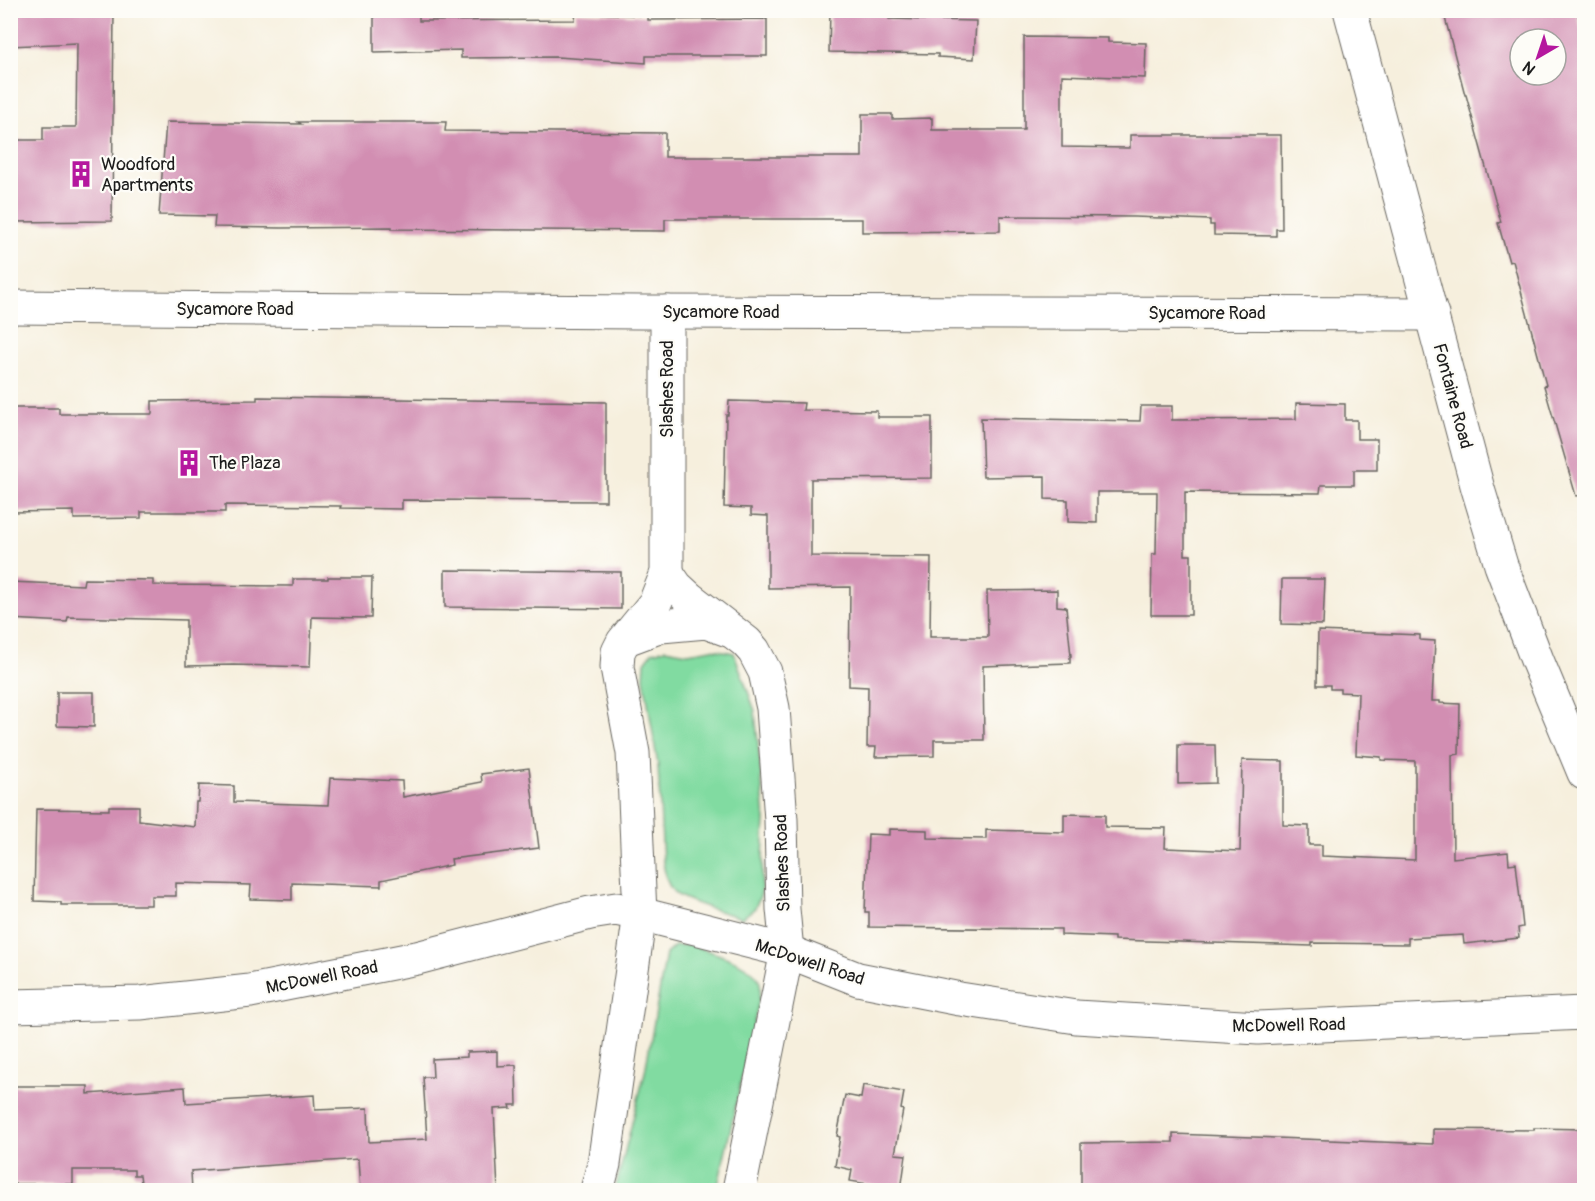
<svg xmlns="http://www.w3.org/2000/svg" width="1595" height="1201" font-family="Pangolin,sans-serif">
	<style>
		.green { fill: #81dba1; stroke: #4e7c5e; stroke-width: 1.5 }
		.building { fill: #d28eb2; fill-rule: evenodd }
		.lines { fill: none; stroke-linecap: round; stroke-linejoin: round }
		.minor-casing { stroke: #686660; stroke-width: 35 }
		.minor { stroke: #fff; stroke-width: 33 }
		.labels { text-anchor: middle; stroke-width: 4.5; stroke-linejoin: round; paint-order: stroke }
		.poi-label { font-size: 18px; fill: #1c1c1c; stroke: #fdfcf7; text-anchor: start }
		.street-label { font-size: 18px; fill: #1c1c1c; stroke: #fdfcf7 }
	</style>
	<rect width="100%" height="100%" fill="#fdfcf7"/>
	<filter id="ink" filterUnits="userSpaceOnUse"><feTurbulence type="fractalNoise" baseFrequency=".0167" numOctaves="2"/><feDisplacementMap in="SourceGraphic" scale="12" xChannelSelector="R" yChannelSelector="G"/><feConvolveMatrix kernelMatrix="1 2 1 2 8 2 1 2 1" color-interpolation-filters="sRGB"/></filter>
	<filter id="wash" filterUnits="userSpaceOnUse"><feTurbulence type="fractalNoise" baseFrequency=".008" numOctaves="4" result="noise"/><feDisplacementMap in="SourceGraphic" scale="24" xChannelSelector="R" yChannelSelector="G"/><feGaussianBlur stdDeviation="1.35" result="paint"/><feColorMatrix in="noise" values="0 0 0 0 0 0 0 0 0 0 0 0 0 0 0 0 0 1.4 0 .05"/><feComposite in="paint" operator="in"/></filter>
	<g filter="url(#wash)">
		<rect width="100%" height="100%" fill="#f6efdd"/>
		<g class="green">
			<path d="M 665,649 L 688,653 L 712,649 L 734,653 L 755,711 L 765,820 L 761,894 L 755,908 L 742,918 C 730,915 682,900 675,893 C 666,885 665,872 663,862 L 658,766 L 644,678 L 645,662 L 652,652 Z"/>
			<path d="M 691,945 C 709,951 752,963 759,980 C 762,986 760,994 759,1000 L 717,1190 L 615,1190 L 645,1072 L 666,954 L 675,946 Z"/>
		</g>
		<g id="blocks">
			<g class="building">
				<path d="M 10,10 L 114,10 L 112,221 L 10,222 L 10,140 L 43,140 L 43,127 L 76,127 L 77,43 L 10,46 Z"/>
				<path d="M 374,10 L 419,10 L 419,21 L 575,20 L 576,12 L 648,16 L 648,20 L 767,19 L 767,56 L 646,56 L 646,63 L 557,57 L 461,58 L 461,50 L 374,52 Z"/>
				<path d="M 830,10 L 889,10 L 889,19 L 976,21 L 974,59 L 938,57 L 938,54 L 829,52 Z"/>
				<path d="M 1443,10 L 1577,11 L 1584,39 L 1584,495 L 1576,496 L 1544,386 L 1546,385 L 1513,261 L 1509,262 L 1498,223 L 1501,222 L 1466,95 L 1465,95 ZM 1520,39 L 1556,39 L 1556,75 L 1520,75 Z"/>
				<path d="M 1024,37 L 1108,38 L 1108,42 L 1146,43 L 1145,78 L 1062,75 L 1062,147 L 1130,148 L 1130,135 L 1281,135 L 1282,229 L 1276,229 L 1276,236 L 1214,235 L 1214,225 L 1210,225 L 1210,220 L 1135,217 L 1000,216 L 1000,231 L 862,232 L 862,219 L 665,219 L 665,231 L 392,229 L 392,227 L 281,228 L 214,227 L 215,216 L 159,215 L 166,122 L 301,124 L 298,122 L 446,122 L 445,131 L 665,133 L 665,157 L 862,157 L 862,114 L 892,114 L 892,119 L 932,118 L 932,130 L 1024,130 Z"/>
				<path d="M 257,397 L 606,402 L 606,501 L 402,500 L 402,509 L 340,508 L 341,506 L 225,505 L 225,512 L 141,512 L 141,518 L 74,519 L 74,511 L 10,512 L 10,408 L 59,408 L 59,414 L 152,414 L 152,401 L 257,400 Z"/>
				<path d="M 729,401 L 804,403 L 803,410 L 877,411 L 877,417 L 932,417 L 932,478 L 811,479 L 811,556 L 931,557 L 930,637 L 988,637 L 987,591 L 1057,590 L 1057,606 L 1066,607 L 1071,656 L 1070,656 L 1070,663 L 983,666 L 984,740 L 934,740 L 934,756 L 875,757 L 876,747 L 867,747 L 868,687 L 849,686 L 850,587 L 768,588 L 768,516 L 751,515 L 751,508 L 724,507 L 726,415 L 728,415 Z"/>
				<path d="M 1296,403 L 1345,404 L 1345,420 L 1357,420 L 1357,439 L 1377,439 L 1377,470 L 1354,470 L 1354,485 L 1321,485 L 1320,493 L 1185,492 L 1185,555 L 1191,555 L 1191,615 L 1151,615 L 1152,554 L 1156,554 L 1157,492 L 1097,492 L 1097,523 L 1068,522 L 1068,500 L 1045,499 L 1045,476 L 983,477 L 981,418 L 1140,421 L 1141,406 L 1172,406 L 1172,420 L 1296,419 Z"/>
				<path d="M 445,570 L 621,572 L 621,609 L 445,607 Z"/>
				<path d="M 328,577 L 372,577 L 371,618 L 312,617 L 310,667 L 233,665 L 186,666 L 186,620 L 68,617 L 67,622 L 10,619 L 10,582 L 83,585 L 84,579 L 153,580 L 153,585 L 293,586 L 293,579 L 328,579 Z"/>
				<path d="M 1282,579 L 1325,579 L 1323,625 L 1281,624 Z"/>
				<path d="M 1318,631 L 1420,635 L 1420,640 L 1435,641 L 1432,701 L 1440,701 L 1440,703 L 1460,704 L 1459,754 L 1452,755 L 1453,858 L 1508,852 L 1509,864 L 1516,863 L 1523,927 L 1518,928 L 1519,938 L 1464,944 L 1463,935 L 1408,938 L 1408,944 L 1312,943 L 1312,946 L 1114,940 L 1114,937 L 1061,935 L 1061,929 L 869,927 L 869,912 L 865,912 L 868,834 L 889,835 L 889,829 L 927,830 L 927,838 L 986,839 L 986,830 L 1064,832 L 1064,814 L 1105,815 L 1105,827 L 1166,828 L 1165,848 L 1240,851 L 1242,760 L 1283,761 L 1283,825 L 1309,826 L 1309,845 L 1322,845 L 1322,856 L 1415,860 L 1415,761 L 1381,760 L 1381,757 L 1356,755 L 1358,693 L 1340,692 L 1340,689 L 1330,689 L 1330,685 L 1317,685 Z"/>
				<path d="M 57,692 L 94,692 L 94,727 L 57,726 Z"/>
				<path d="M 1178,745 L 1215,745 L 1216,783 L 1178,784 Z"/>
				<path d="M 529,768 L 539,848 L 451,859 L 452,865 L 381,880 L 381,886 L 292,883 L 292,900 L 250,899 L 251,885 L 176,883 L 176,896 L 151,896 L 151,905 L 61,905 L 61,902 L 34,901 L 36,809 L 109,810 L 109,806 L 139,806 L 139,820 L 195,827 L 196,802 L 198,802 L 199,785 L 234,786 L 234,802 L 328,805 L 330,778 L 402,781 L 403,797 L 482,782 L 481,774 Z"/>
				<path d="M 497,1051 L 497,1066 L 516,1065 L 517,1105 L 510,1105 L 511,1108 L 494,1109 L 498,1191 L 360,1191 L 358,1159 L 191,1171 L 192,1191 L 142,1191 L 140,1175 L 134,1175 L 134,1170 L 73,1170 L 73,1184 L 10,1184 L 10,1086 L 88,1086 L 88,1094 L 185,1087 L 186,1103 L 314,1095 L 315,1110 L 368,1108 L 369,1142 L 427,1139 L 423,1077 L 433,1077 L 432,1059 L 467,1057 L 467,1052 Z"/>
				<path d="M 863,1085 L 904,1092 L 901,1109 L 903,1110 L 895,1154 L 906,1155 L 901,1190 L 850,1181 L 852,1170 L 835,1166 L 840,1137 L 837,1136 L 845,1095 L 861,1098 Z"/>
				<path d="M 1534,1128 L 1584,1129 L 1584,1188 L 1536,1188 L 1536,1191 L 1081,1191 L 1081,1143 L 1173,1142 L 1173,1134 L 1433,1144 L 1433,1129 L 1534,1130 Z"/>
			</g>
		</g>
	</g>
	<g filter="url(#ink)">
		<use href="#blocks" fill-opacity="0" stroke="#686660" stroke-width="1.5"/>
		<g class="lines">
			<defs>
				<g id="minor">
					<path d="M 1350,10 L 1478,489 L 1501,565 L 1537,660 L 1584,773"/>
					<path d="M 10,307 L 641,312 L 1432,314"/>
					<path d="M 667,573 L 676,586 L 689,598 L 746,642 L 754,651 L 765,672 L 773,708 L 781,820 L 783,909 L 787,951 L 739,1190"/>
					<path d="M 626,639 L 661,626 L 706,622 L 728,630"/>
					<path d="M 10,1006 L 140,1003 L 250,991 L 417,958 L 590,913 L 616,909 L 640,914 L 787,951 L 858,979 L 960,999 L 1076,1017 L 1258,1028 L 1584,1013"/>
					<path d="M 597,1190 L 604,1164 L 640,914 L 633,753 L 617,667 L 618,652 L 623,642 L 655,603 L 667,573 L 667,312"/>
				</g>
			</defs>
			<use href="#minor" class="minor-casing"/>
			<use href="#minor" class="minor"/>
		</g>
	</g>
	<defs>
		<symbol id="building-bare" viewBox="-9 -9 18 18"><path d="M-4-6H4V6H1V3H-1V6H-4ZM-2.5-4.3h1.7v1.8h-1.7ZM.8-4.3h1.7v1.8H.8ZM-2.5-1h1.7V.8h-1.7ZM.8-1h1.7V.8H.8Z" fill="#b5179e" stroke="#fdfcf7" stroke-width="2.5" paint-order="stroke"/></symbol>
	</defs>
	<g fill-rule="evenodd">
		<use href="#building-bare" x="62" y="155" width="38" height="38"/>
		<use href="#building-bare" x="170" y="444" width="38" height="38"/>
	</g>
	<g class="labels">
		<g class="poi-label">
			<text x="101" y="170">Woodford<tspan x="101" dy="21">Apartments</tspan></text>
			<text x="209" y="469">The Plaza</text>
		</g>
		<g class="street-label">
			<text x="235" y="315">Sycamore Road</text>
			<text x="721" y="318">Sycamore Road</text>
			<text x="1207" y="319">Sycamore Road</text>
			<text transform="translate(667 389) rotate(-90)" y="6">Slashes Road</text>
			<text transform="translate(1453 396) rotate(75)" y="6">Fontaine Road</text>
			<text transform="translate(782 863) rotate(-92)" y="6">Slashes Road</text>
			<text transform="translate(810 962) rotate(18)" y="6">McDowell Road</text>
			<text transform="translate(322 977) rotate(-11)" y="6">McDowell Road</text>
			<text transform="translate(1289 1025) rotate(-1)" y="6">McDowell Road</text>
		</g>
	</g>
	<rect width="1595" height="1201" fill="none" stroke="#fdfcf7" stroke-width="36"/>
	<g transform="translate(1538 57) rotate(219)"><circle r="28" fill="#fdfcf7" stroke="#a3a29f" stroke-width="1.5"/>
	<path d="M0-4.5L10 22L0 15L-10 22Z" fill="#b5179e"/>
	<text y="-9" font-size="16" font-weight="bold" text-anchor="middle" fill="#1c1c1c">N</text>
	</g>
</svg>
